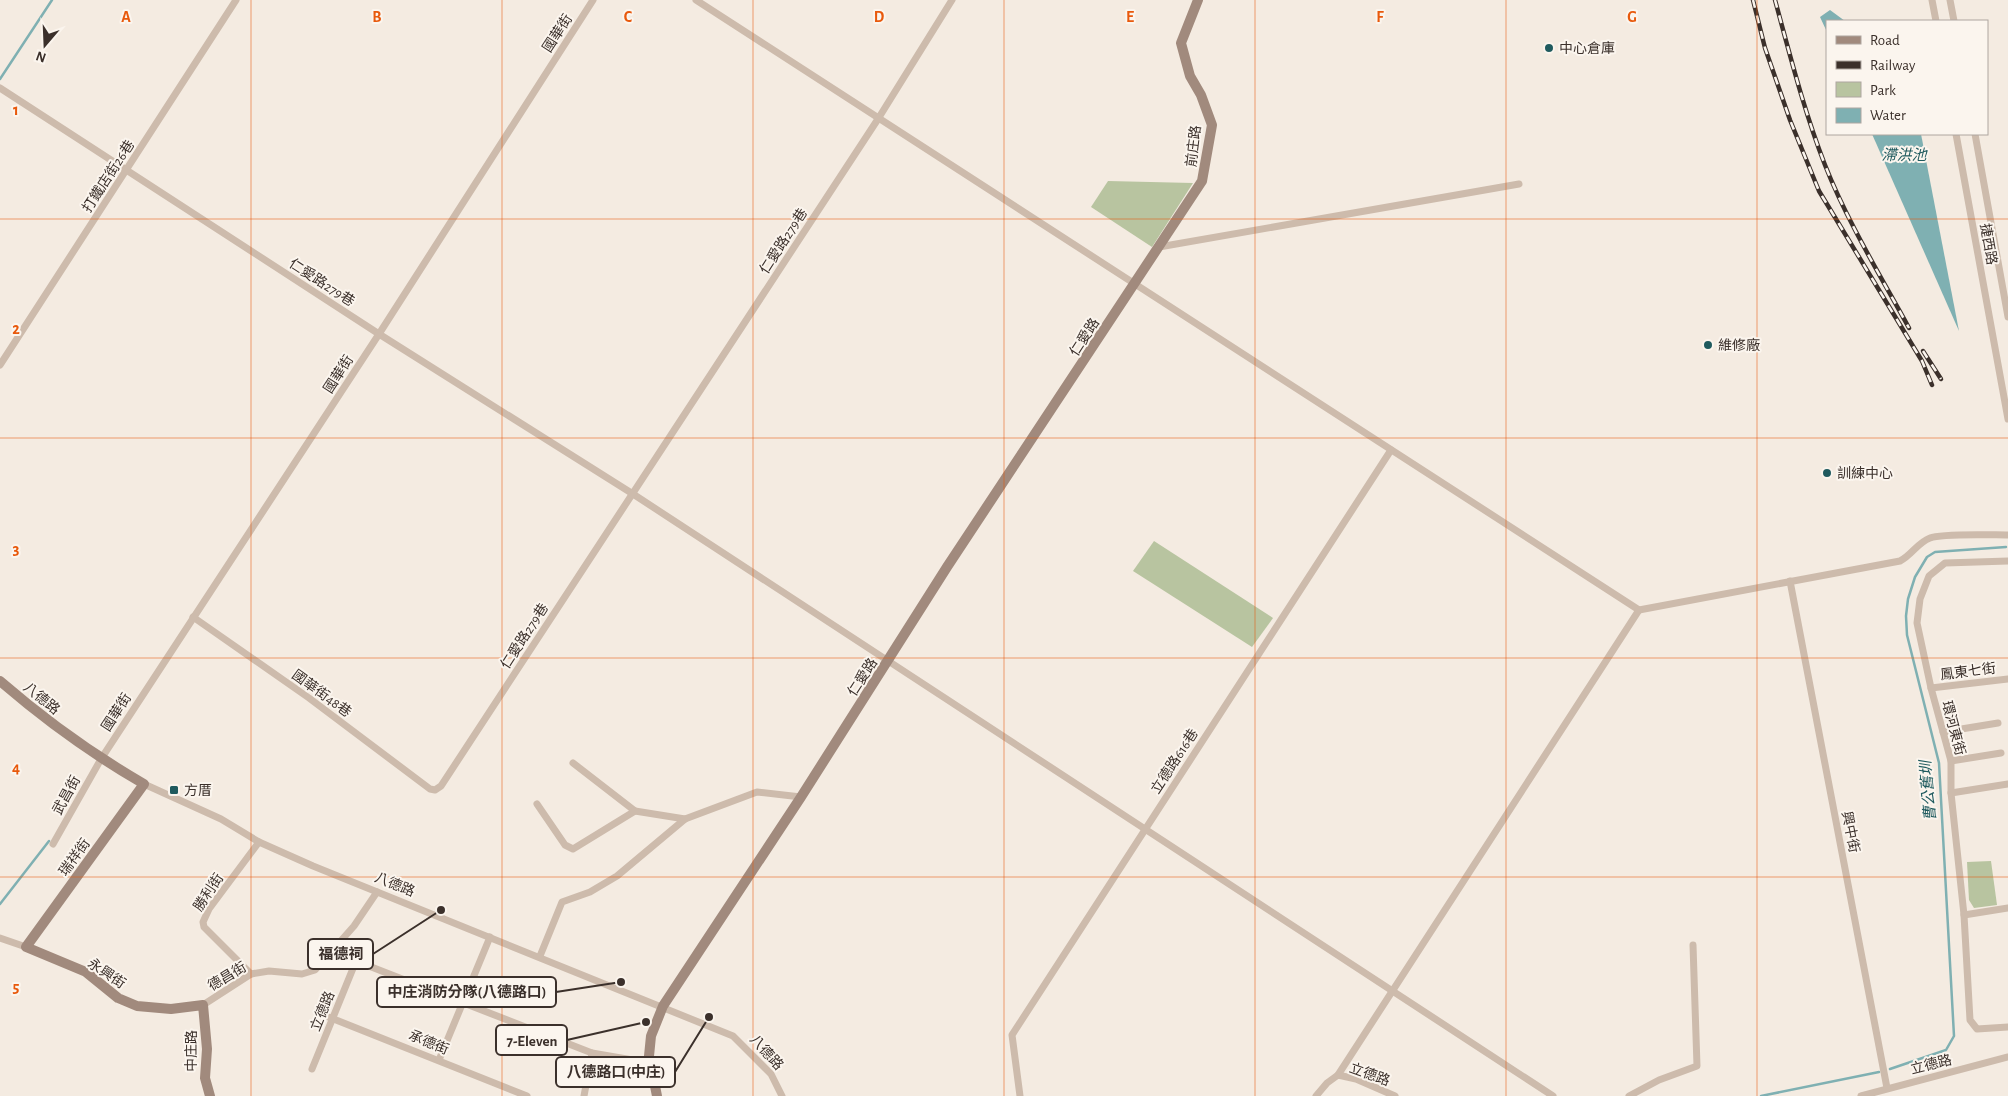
<svg xmlns="http://www.w3.org/2000/svg" width="2008" height="1096" font-family="'Alegreya Sans','Noto Sans TC',sans-serif">
	<style>
		.green { fill: #b8c4a0 }
		.water { fill: #7fb0b2 }
		.lines { fill: none; stroke-linecap: round; stroke-linejoin: round }
		.stream { stroke: #7fb0b2; stroke-width: 2.5 }
		.street { stroke: #cdbbac; stroke-width: 7 }
		.secondary { stroke: #a18a7d; stroke-width: 10 }
		.rail-casing { stroke: #3b302b; stroke-width: 4.5 }
		.rail { stroke: #fbf5ee; stroke-width: 2.5; stroke-dasharray: 8; stroke-linecap: butt }
		.grid { fill: none; stroke: #e8590c; stroke-width: 1; stroke-opacity: 0.55 }
		.poi-dot { fill: #1f5a5e; stroke: #fbf5ee; stroke-width: 2 }
		.labels { text-anchor: middle; stroke-width: 4; stroke-linejoin: round; paint-order: stroke }
		.street-label { font-size: 14px; fill: #3b302b; stroke: #fbf5ee }
		.poi-label { font-size: 14px; fill: #3b302b; stroke: #fbf5ee; text-anchor: start }
		.water-label { font-size: 15px; font-style: italic; fill: #1f5a5e; stroke: #fbf5ee }
		.grid-label { font-size: 16px; text-anchor: middle; font-weight: bold; fill: #e8590c; stroke: #fbf5ee; stroke-width: 4; stroke-linejoin: round; paint-order: stroke }
		.leader { fill: none; stroke: #3b302b; stroke-width: 2 }
		.callout-dot { fill: #3b302b; stroke: #fbf5ee; stroke-width: 2 }
		.callout { fill: #fbf5ee; stroke: #3b302b; stroke-width: 2 }
		.callout-label { font-size: 15px; text-anchor: middle; font-weight: bold; fill: #3b302b }
	</style>
	<rect width="100%" height="100%" fill="#f4ebe1"/>
	<g class="green">
		<path d="M 1108,181 L 1193,183 L 1152,247 L 1091,207 Z"/>
		<path d="M 1154,541 L 1273,618 L 1252,647 L 1133,571 Z"/>
		<path d="M 1991,861 L 1997,905 L 1974,908 L 1969,900 L 1967,862 Z"/>
	</g>
	<g class="water">
		<path d="M 1830,10 L 1845,21 L 1827,21 L 1827,32 L 1820,17 Z"/>
		<path d="M 1872,134 L 1921,134 L 1959,331 Z"/>
	</g>
	<g class="lines">
		<g class="stream">
			<path d="M 0,79 L 52,0"/>
			<path d="M 0,904 L 49,841"/>
			<path d="M 1890,1069 L 1946,1050 L 1954,1036 L 1939,763 L 1907,635 L 1906,616 L 1908,599 L 1915,577 L 1927,557 L 1935,552 L 2006,547"/>
			<path d="M 1761,1096 L 1879,1072"/>
		</g>
		<g class="street">
			<path d="M 696,0 L 1639,610 L 1900,561 C 1912,555 1917,543 1930,538 C 1942,533 1992,535 2008,535"/>
			<path d="M 1932,0 L 1936,21"/>
			<path d="M 1950,0 L 1954,21"/>
			<path d="M 0,88 L 379,334 L 633,494 L 1553,1096"/>
			<path d="M 1956,134 L 2008,419"/>
			<path d="M 1975,134 L 2008,317"/>
			<path d="M 1159,247 L 1519,184"/>
			<path d="M 0,365 L 236,0"/>
			<path d="M 2008,561 L 1945,563 L 1929,576 L 1920,599 L 1917,623 L 1931,688 L 1951,761 L 1951,793 L 1964,915 L 1970,1020 L 1977,1029 L 2008,1027"/>
			<path d="M 1790,581 L 1887,1088"/>
			<path d="M 193,617 L 309,698 L 430,789 L 435,790 L 441,786 L 878,119 L 952,0"/>
			<path d="M 1931,688 L 2008,679"/>
			<path d="M 1943,732 L 1998,723"/>
			<path d="M 1951,761 L 2001,753"/>
			<path d="M 573,763 L 635,811 L 685,819"/>
			<path d="M 144,784 L 221,819 L 259,842 L 313,866 L 733,1036 L 771,1074 L 782,1096"/>
			<path d="M 1951,793 L 2008,784"/>
			<path d="M 537,804 L 565,845 L 573,849 L 635,811"/>
			<path d="M 53,844 L 101,759 L 379,334 L 593,0"/>
			<path d="M 1964,915 L 2008,908"/>
			<path d="M 0,938 L 26,947"/>
			<path d="M 334,945 L 356,961 L 592,1053 L 650,1063"/>
			<path d="M 540,956 L 562,902 L 590,892 L 617,876 L 685,819 L 757,792 L 801,797"/>
			<path d="M 251,974 L 204,927 L 203,922 L 209,909 L 259,842"/>
			<path d="M 203,1005 L 251,974 L 269,971 L 302,974 L 315,970 L 354,926 L 377,892"/>
			<path d="M 321,1014 L 527,1096"/>
			<path d="M 439,1060 L 490,937"/>
			<path d="M 312,1069 L 356,961"/>
			<path d="M 1338,1075 L 1639,610"/>
			<path d="M 584,1096 L 592,1053"/>
			<path d="M 1020,1096 L 1012,1035 L 1391,450"/>
			<path d="M 1316,1096 L 1327,1083 L 1338,1075 L 1356,1079 L 1395,1096"/>
			<path d="M 1629,1096 L 1659,1080 L 1697,1066 L 1693,945"/>
			<path d="M 1861,1096 L 2008,1057"/>
		</g>
		<g class="secondary">
			<path d="M 0,681 C 45,720 92,754 144,784 L 26,947 L 86,972 L 118,998 L 137,1006 L 171,1009 L 203,1005 L 207,1049 L 205,1078 L 210,1096"/>
			<path d="M 657,1096 L 649,1056 L 651,1036 L 663,1006 L 801,797 L 947,567 L 1202,181 L 1212,125 L 1201,95 L 1190,76 L 1181,43 L 1198,0"/>
		</g>
		<defs>
			<g id="rail">
				<path d="M 1753,0 L 1765,48 L 1790,120 L 1819,191 L 1922,361 L 1932,385"/>
				<path d="M 1775,0 C 1790,55 1804,111 1825,165 C 1847,221 1880,275 1909,328"/>
				<path d="M 1923,351 L 1941,379"/>
			</g>
		</defs>
		<use href="#rail" class="rail-casing"/>
		<use href="#rail" class="rail"/>
	</g>
	<path class="grid" d="M 251,0 L 251,1096M 502,0 L 502,1096M 753,0 L 753,1096M 1004,0 L 1004,1096M 1255,0 L 1255,1096M 1506,0 L 1506,1096M 1757,0 L 1757,1096M 0,219 L 2008,219M 0,438 L 2008,438M 0,658 L 2008,658M 0,877 L 2008,877"/>
	<g class="poi-dot">
		<circle cx="1549" cy="48" r="5"/>
		<circle cx="1708" cy="345" r="5"/>
		<circle cx="1827" cy="473" r="5"/>
		<rect x="169" y="785" width="10" height="10" rx="2.5"/>
	</g>
	<g class="labels">
		<g class="street-label">
			<text transform="translate(557 33) rotate(-57)" y="5">國華街</text>
			<text transform="translate(1193 146) rotate(-83)" y="5">前庄路</text>
			<text transform="translate(108 176) rotate(-57)" y="5">打鐵店街26巷</text>
			<text transform="translate(783 241) rotate(-57)" y="5">仁愛路279巷</text>
			<text transform="translate(1989 244) rotate(80)" y="5">捷西路</text>
			<text transform="translate(322 282) rotate(33)" y="5">仁愛路279巷</text>
			<text transform="translate(1084 337) rotate(-57)" y="5">仁愛路</text>
			<text transform="translate(338 374) rotate(-57)" y="5">國華街</text>
			<text transform="translate(524 636) rotate(-57)" y="5">仁愛路279巷</text>
			<text transform="translate(1968 671) rotate(-7)" y="5">鳳東七街</text>
			<text transform="translate(862 677) rotate(-57)" y="5">仁愛路</text>
			<text transform="translate(322 693) rotate(36)" y="5">國華街48巷</text>
			<text transform="translate(42 698) rotate(39)" y="5">八德路</text>
			<text transform="translate(116 712) rotate(-57)" y="5">國華街</text>
			<text transform="translate(1954 728) rotate(75)" y="5">環河東街</text>
			<text transform="translate(1174 761) rotate(-57)" y="5">立德路616巷</text>
			<text transform="translate(66 795) rotate(-61)" y="5">武昌街</text>
			<text transform="translate(1851 832) rotate(79)" y="5">興中街</text>
			<text transform="translate(74 857) rotate(-54)" y="5">瑞祥街</text>
			<text transform="translate(395 884) rotate(22)" y="5">八德路</text>
			<text transform="translate(208 892) rotate(-56)" y="5">勝利街</text>
			<text transform="translate(107 973) rotate(34)" y="5">永興街</text>
			<text transform="translate(227 976) rotate(-31)" y="5">德昌街</text>
			<text transform="translate(322 1011) rotate(-68)" y="5">立德路</text>
			<text transform="translate(429 1042) rotate(22)" y="5">承德街</text>
			<text transform="translate(191 1051) rotate(-90)" y="5">中庄路</text>
			<text transform="translate(767 1052) rotate(48)" y="5">八德路</text>
			<text transform="translate(1931 1064) rotate(-14)" y="5">立德路</text>
			<text transform="translate(1370 1074) rotate(20)" y="5">立德路</text>
		</g>
		<g class="poi-label">
			<text x="1559" y="53">中心倉庫</text>
			<text x="1718" y="350">維修廠</text>
			<text x="1837" y="478">訓練中心</text>
			<text x="184" y="795">方厝</text>
		</g>
		<g class="water-label">
			<text x="1904" y="160">滯洪池</text>
			<text transform="translate(1928 791) rotate(-95)" y="5">曹公舊圳</text>
		</g>
	</g>
	<g class="grid-label">
		<text x="126" y="22">A</text>
		<text x="377" y="22">B</text>
		<text x="628" y="22">C</text>
		<text x="879" y="22">D</text>
		<text x="1130" y="22">E</text>
		<text x="1380" y="22">F</text>
		<text x="1632" y="22">G</text>
		<text x="16" y="115">1</text>
		<text x="16" y="334">2</text>
		<text x="16" y="554">3</text>
		<text x="16" y="773">4</text>
		<text x="16" y="992">5</text>
	</g>
	<path class="leader" d="M441 910L373 954M621 982L556 992M646 1022L567 1040M709 1017L675 1072"/>
	<g class="callout-dot">
		<circle cx="441" cy="910" r="5"/>
		<circle cx="621" cy="982" r="5"/>
		<circle cx="646" cy="1022" r="5"/>
		<circle cx="709" cy="1017" r="5"/>
	</g>
	<g class="callout">
		<rect x="308" y="939" width="65" height="30" rx="5"/>
		<rect x="377" y="977" width="179" height="30" rx="5"/>
		<rect x="496" y="1025" width="71" height="30" rx="5"/>
		<rect x="556" y="1057" width="119" height="30" rx="5"/>
	</g>
	<g class="callout-label">
		<text x="341" y="959">福德祠</text>
		<text x="467" y="997">中庄消防分隊(八德路口)</text>
		<text x="532" y="1046">7-Eleven</text>
		<text x="616" y="1077">八德路口(中庄)</text>
	</g>
	<rect x="1826" y="20" width="162" height="115" fill="#fbf5ee" stroke="#aea6a0"/>
	<rect x="1836" y="36" width="25" height="8" fill="#a18a7d" stroke="#aea6a0"/>
	<text x="1870" y="45" font-size="15" fill="#3b302b">Road</text>
	<rect x="1836" y="61" width="25" height="8" fill="#3b302b" stroke="#aea6a0"/>
	<text x="1870" y="70" font-size="15" fill="#3b302b">Railway</text>
	<rect x="1836" y="82" width="25" height="15" fill="#b8c4a0" stroke="#aea6a0"/>
	<text x="1870" y="95" font-size="15" fill="#3b302b">Park</text>
	<rect x="1836" y="108" width="25" height="15" fill="#7fb0b2" stroke="#aea6a0"/>
	<text x="1870" y="120" font-size="15" fill="#3b302b">Water</text>
	<g transform="translate(45 45) rotate(199)" stroke="#fbf5ee" stroke-width="4" paint-order="stroke">
	<path d="M0-4L9 19L0 12L-9 19Z" fill="#3b302b"/>
	<text y="-8" font-size="14" font-weight="bold" text-anchor="middle" fill="#3b302b">N</text>
	</g>
</svg>
